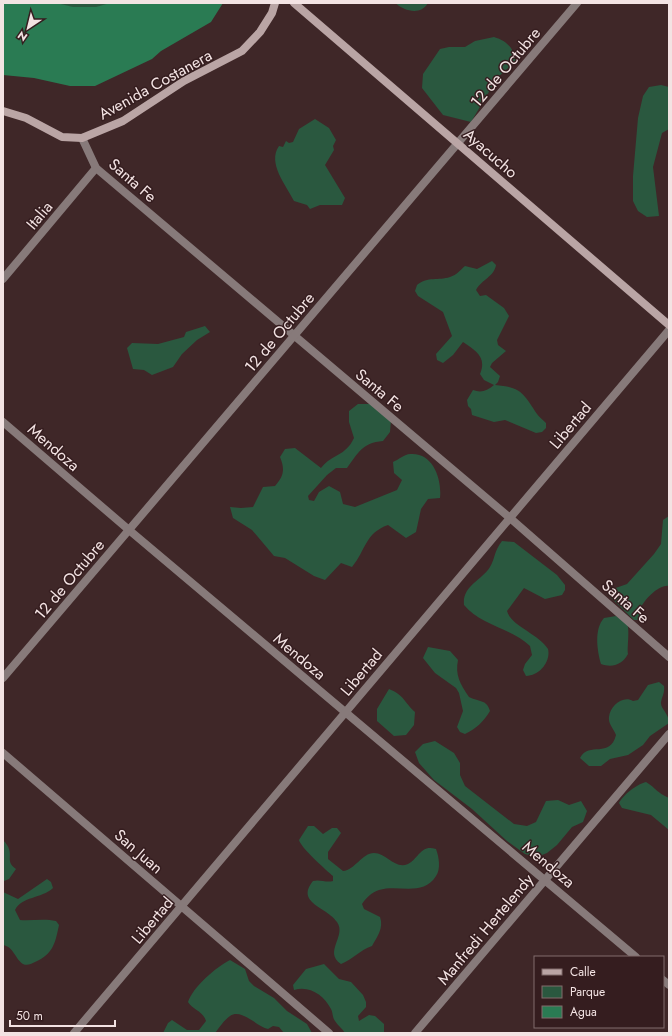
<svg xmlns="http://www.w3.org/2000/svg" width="672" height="1036" font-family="Jost,sans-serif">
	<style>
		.green { fill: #2a583f }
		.water { fill: #2a7b53 }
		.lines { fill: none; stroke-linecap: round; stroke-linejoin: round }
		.street { stroke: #877a7a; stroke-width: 8 }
		.secondary { stroke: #baa5a5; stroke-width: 8 }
		.labels { text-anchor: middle; stroke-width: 3; stroke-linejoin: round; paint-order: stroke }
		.street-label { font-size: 16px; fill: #f3e3e3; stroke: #351d1f }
	</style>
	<rect width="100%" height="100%" fill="#3f2728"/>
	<g class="green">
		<path d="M 57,3 L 110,3 C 95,11 72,9 57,3 Z"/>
		<path d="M 395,3 L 428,3 C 420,16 405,11 395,3 Z"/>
		<path d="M 494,37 C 507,41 512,47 517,60 L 497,78 L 471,122 L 443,115 L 422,88 L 423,74 L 440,49 L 449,47 L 465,47 L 475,41 Z"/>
		<path d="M 661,85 L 669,87 L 669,129 L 662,133 L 653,167 L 659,216 L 647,217 L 638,211 L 633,201 L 633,176 L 638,118 L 643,96 L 649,87 Z"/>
		<path d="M 315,119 L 329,128 L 336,140 L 333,146 L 334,150 L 325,165 L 345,198 L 342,205 L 320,205 L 310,209 L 307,205 L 294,201 C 286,185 267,163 279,146 L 283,147 L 286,141 L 289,143 L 293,142 L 299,129 Z"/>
		<path d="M 492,261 L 496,265 C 494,277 482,279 476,290 L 480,296 L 486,295 L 504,308 L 509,316 L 497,340 L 498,345 L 506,351 L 492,363 L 490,367 L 500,376 L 498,382 L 495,385 C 521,387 523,393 537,414 C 539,417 543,420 546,423 L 546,428 L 542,432 L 536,433 L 505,420 L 494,422 L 472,415 L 471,409 L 468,406 L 467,400 L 473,390 C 481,393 487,391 494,385 L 484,380 L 480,374 C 487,357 476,351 463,342 L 453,355 L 443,363 L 437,360 L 436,354 L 452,336 L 443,312 L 418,296 L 415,291 L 417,285 C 428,276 438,281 450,277 C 457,275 460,270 465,266 L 477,269 Z"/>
		<path d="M 205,326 L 210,332 L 197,340 L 182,354 L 173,367 L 152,375 L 144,370 L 133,369 L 127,348 L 132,343 L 158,344 L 184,337 L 186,332 Z"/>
		<path d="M 358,404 L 371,404 L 391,420 L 390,432 L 383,441 C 362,443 359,452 347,468 L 336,468 L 327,475 L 308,496 L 309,500 L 314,501 L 319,492 L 329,486 L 340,492 L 343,504 L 355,507 L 397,490 L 402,480 L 394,473 L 393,462 C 398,460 405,454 410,454 C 433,452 442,479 440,498 L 428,499 L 421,509 L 416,532 L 406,538 L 388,525 C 365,533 366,550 352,567 L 341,563 L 325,580 L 314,576 L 285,558 L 274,556 L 252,530 L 233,518 L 230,507 L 241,508 L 253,507 L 263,487 L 275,486 C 284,476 285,469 280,457 L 285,449 L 295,448 L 321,468 C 333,453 345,457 354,438 L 349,422 L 349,411 Z"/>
		<path d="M 669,516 L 669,586 C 659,584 644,600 640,609 C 638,614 641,616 638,620 L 634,620 L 607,594 L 610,590 L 627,584 L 654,554 L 661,544 L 663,520 Z"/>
		<path d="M 502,541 L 514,542 L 557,575 L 565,585 L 565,590 L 562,595 L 545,599 L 524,588 L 507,611 C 511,626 539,634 548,649 C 551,661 540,676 526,676 L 523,670 L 525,664 L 532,655 L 530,646 C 511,628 480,625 464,605 C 462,586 481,581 490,567 C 495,559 494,551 502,541 Z"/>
		<path d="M 616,616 C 619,619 625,621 627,624 C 630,629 627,647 628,654 C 622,665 612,668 601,664 C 597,650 594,629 604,618 Z"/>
		<path d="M 428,647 L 450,651 L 458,660 C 455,675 460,684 469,697 C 478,702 487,699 490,711 C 483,722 477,728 465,734 L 460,732 L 457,727 L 463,711 L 459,693 L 456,688 L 435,673 L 423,658 Z"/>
		<path d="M 659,682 L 664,686 C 665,693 662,696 661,702 C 660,709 669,713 669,723 L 650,736 L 643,745 L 628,755 L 610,759 L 601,766 L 589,766 L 580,758 C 589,741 610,759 616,735 C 614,729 608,724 609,717 C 610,706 623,695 633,701 L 638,700 L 648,685 Z"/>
		<path d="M 389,689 C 404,695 404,702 415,712 L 414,725 L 406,735 L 394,736 L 377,721 L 377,709 Z"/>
		<path d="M 435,741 L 454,753 L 460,763 L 460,775 L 465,786 L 514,824 L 527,826 L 536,822 L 546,801 L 558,800 L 569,805 L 581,801 L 587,811 L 583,822 L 572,827 L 557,845 L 547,853 L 537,857 L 525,854 L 507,841 L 472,809 L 434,780 L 419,763 L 415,752 L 423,744 Z"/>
		<path d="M 646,782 C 656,788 657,793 669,798 L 669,830 L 651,815 L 622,808 L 619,803 C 623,795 637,784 646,782 Z"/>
		<path d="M 308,826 L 314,826 L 323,834 L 332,828 L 337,828 L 341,833 L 328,852 L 328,859 L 343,871 C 355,870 362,853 374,853 C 387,853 395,870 408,864 C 419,858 421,844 436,849 C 439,857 441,869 436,876 C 423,897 398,884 379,890 C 372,892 366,898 362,904 L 364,909 L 380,917 C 384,928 377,937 372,946 C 360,950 353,959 341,964 C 323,952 347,936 337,922 C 327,907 295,903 313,881 C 320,879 326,883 333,881 L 333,876 C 326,870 301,848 299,840 Z"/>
		<path d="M 3,840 C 17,854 3,860 16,869 L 9,879 L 4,881 Z"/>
		<path d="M 47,879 L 51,882 L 53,888 C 41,899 22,896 15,910 L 20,920 C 32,921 44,918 56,921 L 59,925 C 55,944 53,954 35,962 C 31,964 27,966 23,964 C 15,959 14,947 3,945 L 3,892 L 18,899 Z"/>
		<path d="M 230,960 L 245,969 L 249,981 L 254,986 L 274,998 L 287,1011 L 307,1024 L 312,1033 L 284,1033 L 279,1027 L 273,1026 L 268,1029 C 257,1027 242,1008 230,1016 C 224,1020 219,1028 215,1033 L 163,1033 L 168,1023 L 172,1020 L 187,1030 L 199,1030 L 206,1021 C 203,1011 193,1010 188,1002 C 193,987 216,967 230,960 Z"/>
		<path d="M 324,964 L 339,979 L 351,982 L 363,995 L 366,1002 L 366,1007 L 358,1016 L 359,1021 L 369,1015 L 375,1016 L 384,1024 L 384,1033 L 345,1033 C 342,1028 338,1026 335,1021 C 332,1017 333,1012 331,1009 C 324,995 309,985 294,990 L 293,985 L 306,969 Z"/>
	</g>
	<path class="water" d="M 3,3 L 57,3 L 73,7 L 96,7 L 110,3 L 223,3 L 211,22 L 161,51 L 152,59 L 95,86 L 70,86 L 34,78 L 3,75 Z"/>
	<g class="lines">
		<g class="street">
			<path d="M 82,138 L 96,168 L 510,518 L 669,657"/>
			<path d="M 3,279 L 96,168"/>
			<path d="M 3,422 L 129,530 L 636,957"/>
			<path d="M 3,678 L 577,3"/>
			<path d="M 3,753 L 329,1033"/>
			<path d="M 663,980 L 669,985"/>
			<path d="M 74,1033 L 669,330"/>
			<path d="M 415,1033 L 669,734"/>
		</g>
		<g class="secondary">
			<path d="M 294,3 L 669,325"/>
			<path d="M 3,111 L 26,118 L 62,137 L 82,138 L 123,121 L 184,81 L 242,51 L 260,32 L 272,13 L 275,3"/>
		</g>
	</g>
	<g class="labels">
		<g class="street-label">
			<text transform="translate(505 67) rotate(-50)" y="6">12 de Octubre</text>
			<text transform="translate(155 84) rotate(-29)" y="6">Avenida Costanera</text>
			<text transform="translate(491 153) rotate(41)" y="6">Ayacucho</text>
			<text transform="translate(133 180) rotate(41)" y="6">Santa Fe</text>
			<text transform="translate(39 215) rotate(-50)" y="6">Italia</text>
			<text transform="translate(279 332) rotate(-50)" y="6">12 de Octubre</text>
			<text transform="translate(380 390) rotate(40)" y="6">Santa Fe</text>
			<text transform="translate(570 425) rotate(-50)" y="6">Libertad</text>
			<text transform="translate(54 447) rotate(41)" y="6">Mendoza</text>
			<text transform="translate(69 579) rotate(-50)" y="6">12 de Octubre</text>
			<text transform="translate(626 601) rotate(41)" y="6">Santa Fe</text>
			<text transform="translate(300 656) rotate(40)" y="6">Mendoza</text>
			<text transform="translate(361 672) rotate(-50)" y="6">Libertad</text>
			<text transform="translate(139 851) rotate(41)" y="6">San Juan</text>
			<text transform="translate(549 864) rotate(40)" y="6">Mendoza</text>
			<text transform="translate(152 920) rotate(-50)" y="6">Libertad</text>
			<text transform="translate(485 929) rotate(-50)" y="6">Manfredi Hertelendy</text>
		</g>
	</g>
	<rect width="672" height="1036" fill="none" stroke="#f3e3e3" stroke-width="8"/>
	<rect x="534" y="956" width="130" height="72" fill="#351d1f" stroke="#816c6d"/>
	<rect x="542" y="969" width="20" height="6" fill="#baa5a5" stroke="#816c6d"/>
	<text x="570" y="976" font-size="12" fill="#f3e3e3">Calle</text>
	<rect x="542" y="986" width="20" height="12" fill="#2a583f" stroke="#816c6d"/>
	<text x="570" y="996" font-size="12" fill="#f3e3e3">Parque</text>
	<rect x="542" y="1006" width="20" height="12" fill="#2a7b53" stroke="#816c6d"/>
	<text x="570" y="1016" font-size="12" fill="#f3e3e3">Agua</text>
	<g transform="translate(28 28) rotate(215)" stroke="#351d1f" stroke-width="3" paint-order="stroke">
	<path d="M0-3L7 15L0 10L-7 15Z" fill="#f3e3e3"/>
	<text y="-6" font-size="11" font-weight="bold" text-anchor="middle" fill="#f3e3e3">N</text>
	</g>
	<path d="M10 1020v6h105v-6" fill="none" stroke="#f3e3e3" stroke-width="2"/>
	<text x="16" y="1020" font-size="12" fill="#f3e3e3" stroke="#351d1f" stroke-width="3" paint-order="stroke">50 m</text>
</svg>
